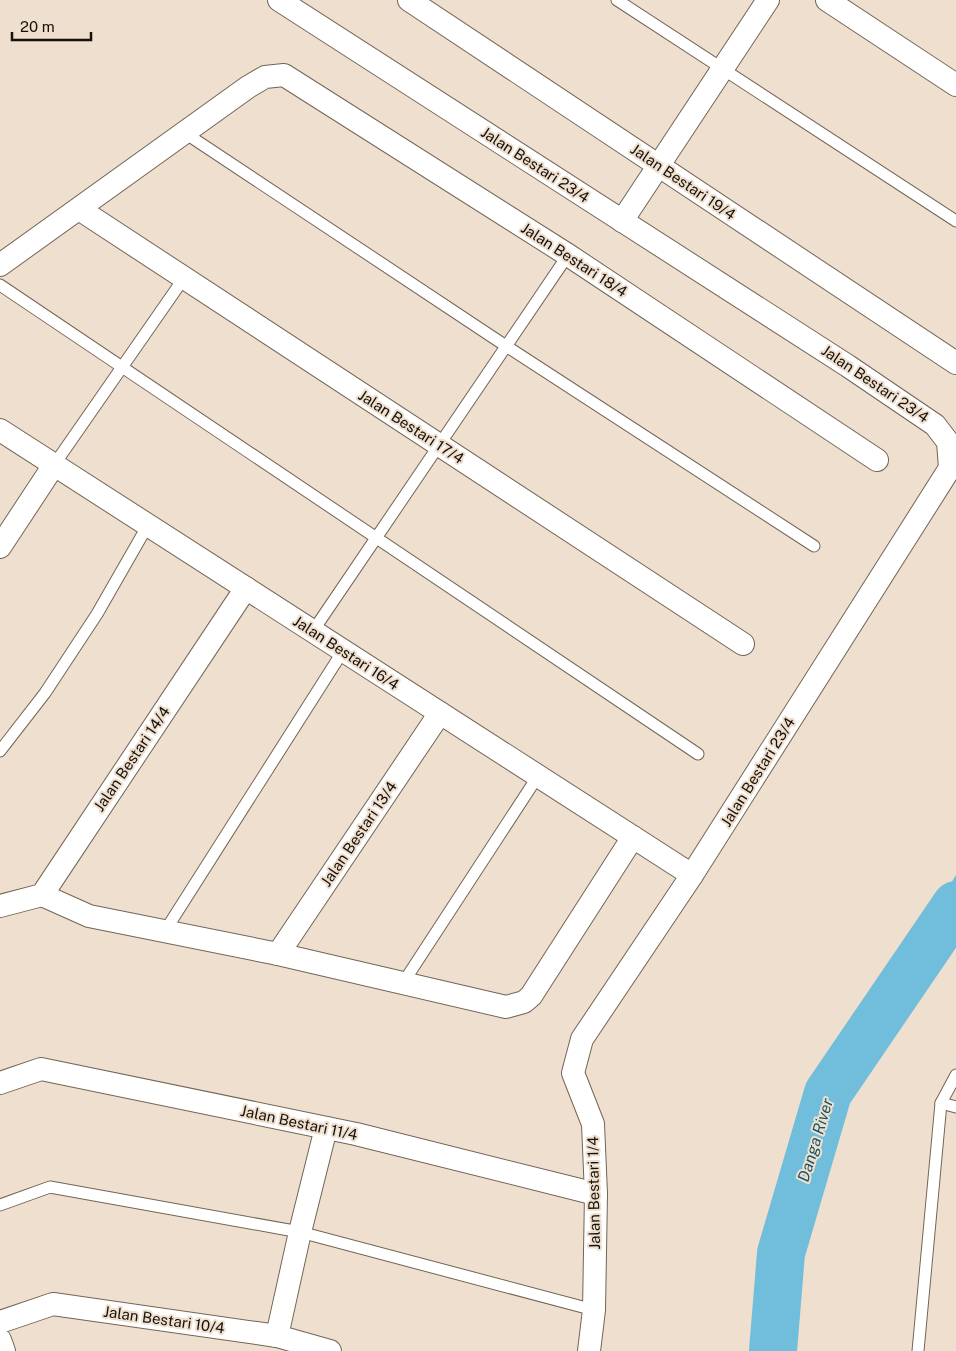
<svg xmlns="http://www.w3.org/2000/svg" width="956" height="1351" font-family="'Public Sans',sans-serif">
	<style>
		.water { fill: #71bddc }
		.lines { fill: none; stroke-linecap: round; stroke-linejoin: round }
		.river { stroke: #71bddc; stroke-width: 48 }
		.service-casing { stroke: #736556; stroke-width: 13 }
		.minor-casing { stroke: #736556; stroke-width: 24 }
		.service { stroke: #fff; stroke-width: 11 }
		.minor { stroke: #fff; stroke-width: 22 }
		.labels { text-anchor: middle; stroke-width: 4; stroke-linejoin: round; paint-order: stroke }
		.street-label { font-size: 15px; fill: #16110b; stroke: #efdfce }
		.water-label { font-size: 16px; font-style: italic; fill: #16546a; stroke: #efdfce }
	</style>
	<rect width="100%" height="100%" fill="#efdfce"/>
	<path class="water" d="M 956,875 L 956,934 L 953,939 L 927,922 Z"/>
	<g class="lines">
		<path class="river" d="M 773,1351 L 781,1253 L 828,1093 L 956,905"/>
		<defs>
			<g id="service">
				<path d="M 617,0 L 956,221"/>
				<path d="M 185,133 L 506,346 L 814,546"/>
				<path d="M 0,285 L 698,754"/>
				<path d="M 54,465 L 184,278"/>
				<path d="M 313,631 L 568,255"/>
				<path d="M 0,751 L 45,693 L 97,614 L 148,525"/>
				<path d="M 165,931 L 343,651"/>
				<path d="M 403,983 L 538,776"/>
				<path d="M 941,1103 L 956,1075"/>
				<path d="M 0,1205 L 50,1187 L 300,1232 L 594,1310"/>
				<path d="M 918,1351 L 941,1103 L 956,1107"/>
			</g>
			<g id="minor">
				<path d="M 279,0 L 848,366 L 935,425 L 948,442 L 950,468 L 692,875 L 582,1039 L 573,1073 L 593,1124 L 596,1194 L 594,1310 L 589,1351"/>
				<path d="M 409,0 L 956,363"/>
				<path d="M 827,0 L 956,85"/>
				<path d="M 79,209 L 743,644"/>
				<path d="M 622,221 L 768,0"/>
				<path d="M 0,265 L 248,87 L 265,77 L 284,75 L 568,255 L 877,460"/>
				<path d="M 0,430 L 692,875"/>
				<path d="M 0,547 L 54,465"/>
				<path d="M 42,895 L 89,916 L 278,954 L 506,1007 L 524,1002 L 531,996 L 633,837"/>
				<path d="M 0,906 L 42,895 L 246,588"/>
				<path d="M 278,954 L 440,713"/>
				<path d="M 0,1083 L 41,1069 L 356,1134 L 596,1194"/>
				<path d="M 0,1322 L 53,1304 L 277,1336 L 330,1351"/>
				<path d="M 277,1336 L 300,1232 L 326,1128"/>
				<path d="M 0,1340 L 4,1351"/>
			</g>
		</defs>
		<use href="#service" class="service-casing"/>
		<use href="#minor" class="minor-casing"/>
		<use href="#service" class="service"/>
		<use href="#minor" class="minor"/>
	</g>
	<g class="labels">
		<g class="street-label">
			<text transform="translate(535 165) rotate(33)" y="5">Jalan Bestari 23/4</text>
			<text transform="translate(683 182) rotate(34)" y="5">Jalan Bestari 19/4</text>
			<text transform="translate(574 260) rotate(33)" y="5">Jalan Bestari 18/4</text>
			<text transform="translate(875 384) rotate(34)" y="5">Jalan Bestari 23/4</text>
			<text transform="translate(411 427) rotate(33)" y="5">Jalan Bestari 17/4</text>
			<text transform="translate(346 653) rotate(33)" y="5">Jalan Bestari 16/4</text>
			<text transform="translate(132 759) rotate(-56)" y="5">Jalan Bestari 14/4</text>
			<text transform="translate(758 772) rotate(-58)" y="5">Jalan Bestari 23/4</text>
			<text transform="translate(359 834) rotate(-56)" y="5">Jalan Bestari 13/4</text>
			<text transform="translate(299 1123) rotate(12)" y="5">Jalan Bestari 11/4</text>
			<text transform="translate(594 1193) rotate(-91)" y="5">Jalan Bestari 1/4</text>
			<text transform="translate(164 1320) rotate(8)" y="5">Jalan Bestari 10/4</text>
		</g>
		<g class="water-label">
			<text transform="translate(815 1140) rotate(-73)" y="6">Danga River</text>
		</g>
	</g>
	<path d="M12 32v8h79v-8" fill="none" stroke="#16110b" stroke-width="2.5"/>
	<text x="20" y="32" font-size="15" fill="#16110b" stroke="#efdfce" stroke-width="4" paint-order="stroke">20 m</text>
</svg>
